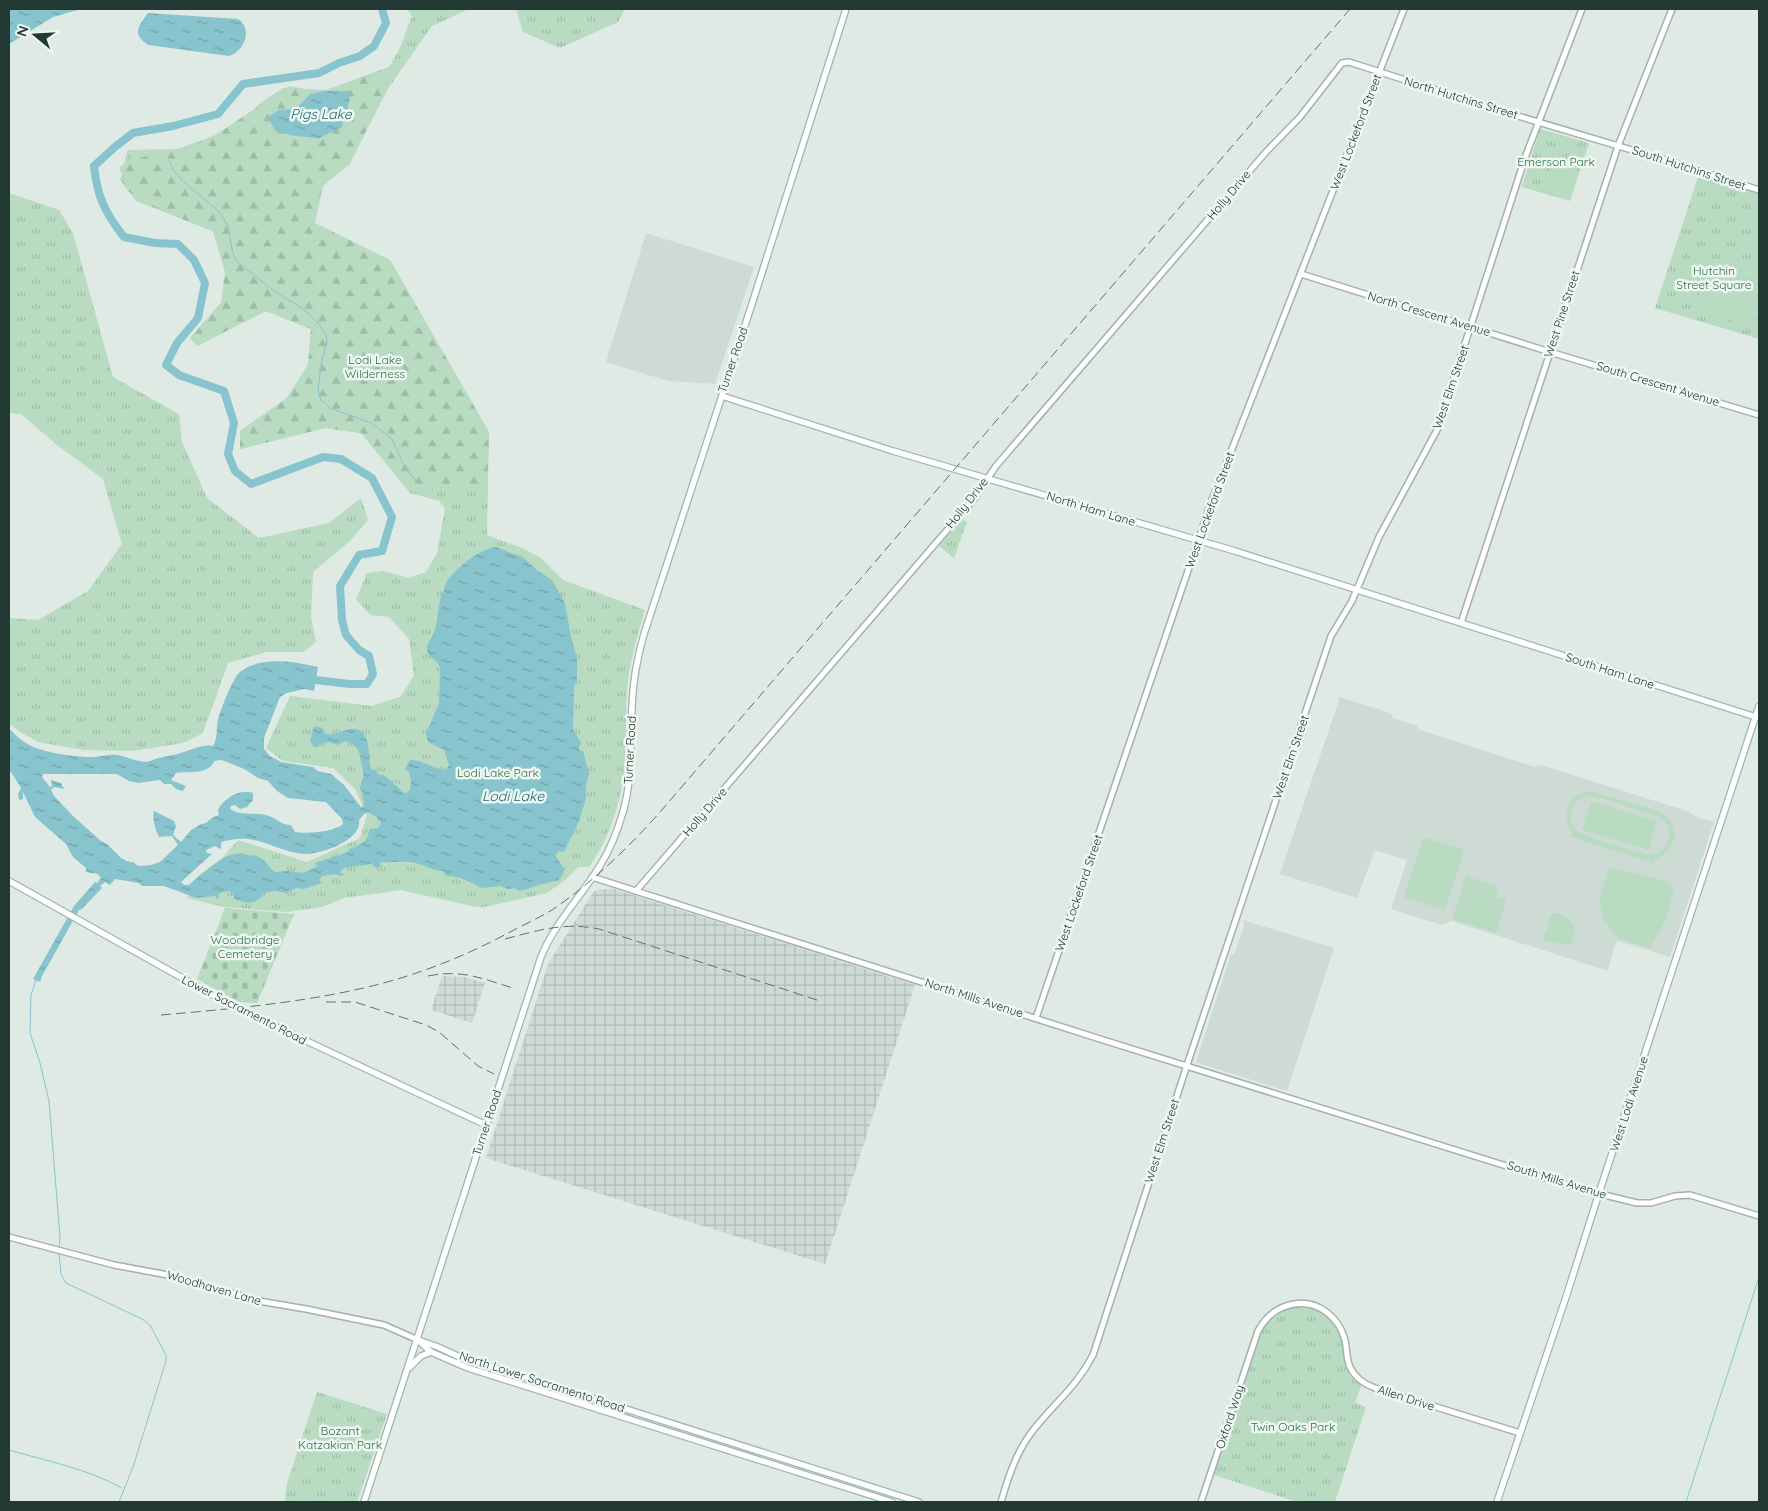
<svg xmlns="http://www.w3.org/2000/svg" width="1768" height="1511" font-family="Quicksand,sans-serif">
	<style>
		.built { fill: #cedad4 }
		.industrial { fill: url(#industrial-grid) }
		.grass { fill: url(#grass-tufts) }
		.forest { fill: url(#forest-firs) }
		.cemetery { fill: url(#cemetery-stones) }
		.garden { fill: #b8dbc1; fill-rule: evenodd }
		.water { fill: url(#water-ripples); fill-rule: evenodd }
		.lines { fill: none; stroke-linecap: round; stroke-linejoin: round }
		.stream { stroke: #88c4ce; stroke-width: 1 }
		.river { stroke: #88c4ce; stroke-width: 8 }
		.tertiary-casing { stroke: #a2b1ac; stroke-width: 8 }
		.secondary-casing { stroke: #9fb5ad; stroke-width: 8 }
		.tertiary { stroke: #fff; stroke-width: 5 }
		.secondary { stroke: #fff; stroke-width: 5.5 }
		.rail { stroke: #5b756e; stroke-width: 1; stroke-dasharray: 10 5; stroke-linecap: butt }
		.labels { text-anchor: middle; stroke-width: 5; stroke-linejoin: round; paint-order: stroke }
		.street-label { font-size: 12px; fill: #213932; stroke: #eff7f3 }
		.park-label { font-size: 12px; fill: #2d6f45; stroke: #eff7f3 }
		.water-label { font-size: 14px; font-style: italic; fill: #1d6673; stroke: #eff7f3 }
	</style>
	<defs>
		<pattern id="industrial-grid" width="8" height="8" patternUnits="userSpaceOnUse" patternTransform="scale(1.25)"><rect width="8" height="8" fill="#cedad4"/><path d="M0 4h8M4 0v8" fill="none" stroke="#b1bcb6"/></pattern>
		<pattern id="grass-tufts" width="24" height="20" patternUnits="userSpaceOnUse" patternTransform="scale(1.25)"><rect width="24" height="20" fill="#b8dbc1"/><path d="M3 7l-1-3M5 7V3M7 7l1-3M15 17l-1-3M17 17v-4M19 17l1-3" fill="none" stroke="#9ebda6"/></pattern>
		<pattern id="forest-firs" width="22" height="20" patternUnits="userSpaceOnUse" patternTransform="scale(1.25)"><rect width="22" height="20" fill="#b8dbc1"/><path d="M5 1l3.5 6h-7zM16 11l3.5 6h-7z" fill="#9ebda6"/></pattern>
		<pattern id="cemetery-stones" width="16" height="16" patternUnits="userSpaceOnUse" patternTransform="scale(1.25)"><rect width="16" height="16" fill="#b8dbc1"/><path d="M2 7V4a2 2 0 0 1 4 0v3zM10 15v-3a2 2 0 0 1 4 0v3z" fill="#9ebda6"/></pattern>
		<pattern id="water-ripples" width="26" height="14" patternUnits="userSpaceOnUse" patternTransform="scale(1.25)"><rect width="26" height="14" fill="#88c4ce"/><path d="M2 4q2-2 4 0t4 0M15 11q2-2 4 0t4 0" fill="none" stroke="#6fa0a8"/></pattern>
	</defs>
	<rect width="100%" height="100%" fill="#dfeae5"/>
	<g class="built">
		<path d="M 646,233 L 754,267 L 715,384 L 668,381 L 606,362 Z"/>
		<path d="M 1340,697 L 1393,714 L 1392,718 L 1416,725 L 1420,730 L 1535,767 L 1541,765 L 1687,811 L 1699,818 L 1714,822 L 1670,957 L 1618,941 L 1615,943 L 1608,971 L 1452,921 L 1442,925 L 1391,909 L 1407,860 L 1375,850 L 1357,898 L 1280,874 Z"/>
		<path d="M 1243,920 L 1334,948 L 1287,1091 L 1198,1063 L 1197,1059 L 1231,954 L 1234,955 L 1244,926 Z"/>
	</g>
	<g class="industrial">
		<path d="M 601,889 L 614,889 L 915,985 L 825,1264 L 486,1158 L 548,964 L 594,891 Z"/>
		<path d="M 442,976 L 464,977 L 485,983 L 472,1023 L 431,1010 Z"/>
	</g>
	<g class="grass">
		<path d="M 407,9 L 469,9 L 432,26 L 387,90 L 349,165 L 323,186 L 315,223 L 390,260 L 489,432 L 487,535 L 522,548 L 541,558 L 563,580 L 645,610 C 637,637 629,663 627,691 C 625,713 627,735 626,756 C 623,795 612,835 589,867 L 578,867 L 564,881 L 547,893 L 484,907 L 476,907 L 401,890 L 344,898 L 322,907 L 286,912 L 224,907 L 187,898 L 238,840 L 307,862 L 360,838 L 367,815 L 355,789 L 333,768 L 283,761 L 266,748 L 290,696 L 371,706 L 400,697 L 414,676 L 409,639 L 389,617 L 370,615 L 356,599 L 367,573 L 383,571 L 409,578 L 426,572 L 437,553 L 445,509 L 439,501 L 410,493 L 361,433 L 325,428 L 240,449 L 240,431 L 287,398 L 308,365 L 311,329 L 266,311 L 197,346 L 190,338 L 221,303 L 229,284 L 213,231 L 136,201 L 120,180 L 128,150 L 178,149 L 242,125 L 259,104 L 283,88 L 352,91 L 385,74 L 400,48 L 412,16 Z"/>
		<path d="M 516,9 L 625,9 L 618,22 L 560,48 L 523,32 Z"/>
		<path d="M 1540,129 L 1589,143 L 1570,201 L 1522,187 Z"/>
		<path d="M 1700,171 L 1759,189 L 1759,339 L 1655,308 Z"/>
		<path d="M 9,193 L 59,210 L 73,233 L 113,377 L 179,414 L 182,442 L 207,498 L 259,538 L 329,523 L 361,498 L 368,520 L 350,541 L 313,572 L 311,617 L 316,642 L 304,652 L 267,652 L 228,663 L 203,733 L 183,743 L 132,751 L 84,750 L 38,742 L 20,732 L 9,723 L 9,618 L 38,620 L 88,591 L 122,544 L 103,479 L 57,445 L 21,414 L 9,413 Z"/>
		<path d="M 962,519 L 967,522 L 954,558 L 939,546 Z"/>
		<path d="M 1290,1305 L 1326,1311 L 1343,1333 L 1345,1363 L 1361,1386 L 1355,1403 L 1366,1407 L 1335,1502 L 1297,1502 L 1211,1474 L 1258,1331 Z"/>
		<path d="M 317,1392 L 387,1414 L 357,1502 L 288,1502 L 285,1500 L 287,1483 Z"/>
	</g>
	<path class="forest" d="M 389,67 L 387,90 L 349,165 L 321,181 L 312,222 L 390,260 L 489,432 L 487,489 L 411,491 L 361,433 L 325,428 L 240,449 L 240,431 L 287,398 L 308,365 L 311,329 L 266,311 L 197,346 L 190,338 L 221,303 L 225,272 L 213,231 L 179,218 L 129,192 L 119,167 L 129,161 L 154,154 L 205,142 L 289,86 L 320,92 Z"/>
	<path class="cemetery" d="M 225,908 L 294,914 L 257,1003 L 239,1002 L 197,979 Z"/>
	<g class="garden">
		<path d="M 1552,167 L 1575,172 L 1575,180 L 1569,200 L 1545,193 Z"/>
		<path d="M 1705,271 L 1759,290 L 1748,326 L 1695,308 Z"/>
		<path d="M 1590,791 L 1657,811 C 1682,821 1679,852 1654,860 L 1653,863 L 1571,837 L 1572,833 C 1559,816 1568,793 1590,791 ZM 1584,797 C 1599,794 1624,806 1639,811 C 1647,813 1657,815 1664,821 C 1674,832 1669,851 1654,854 C 1646,856 1584,837 1578,831 C 1574,828 1571,823 1571,818 C 1570,808 1576,801 1584,797 Z"/>
		<path d="M 1591,801 L 1657,821 L 1648,850 L 1582,830 Z"/>
		<path d="M 1423,837 L 1464,850 L 1445,910 L 1404,897 Z"/>
		<path d="M 1609,868 L 1640,874 L 1670,883 L 1674,891 L 1665,921 L 1650,948 L 1619,939 L 1604,921 L 1599,898 Z"/>
		<path d="M 1466,876 L 1499,887 L 1496,897 L 1506,900 L 1496,933 L 1452,919 Z"/>
		<path d="M 1556,913 C 1573,917 1579,928 1571,944 C 1562,946 1553,940 1544,941 L 1542,935 L 1546,933 L 1550,917 L 1551,914 Z"/>
		<path d="M 307,1451 L 322,1456 L 319,1466 L 304,1461 Z"/>
	</g>
	<g class="water">
		<path d="M 10,9 L 81,9 L 53,17 L 9,44 L 9,10 Z"/>
		<path d="M 148,13 L 238,19 C 253,29 245,51 229,56 L 148,45 C 131,33 139,26 148,13 Z"/>
		<path d="M 325,91 L 348,91 L 350,98 L 342,127 L 319,138 L 295,136 L 275,131 L 268,117 L 279,110 L 296,109 L 310,94 Z"/>
		<path d="M 496,547 L 524,558 L 538,571 L 552,580 L 565,603 L 571,637 L 577,658 L 577,679 L 574,687 L 573,729 L 581,743 L 579,747 L 579,750 L 583,751 L 589,773 L 586,785 L 586,798 L 579,821 L 564,852 L 559,851 L 555,855 L 564,869 L 563,874 L 558,881 C 544,882 533,888 519,891 L 515,888 L 508,889 L 500,886 L 481,888 C 469,881 460,876 446,876 L 443,871 C 433,870 428,867 419,864 C 406,860 394,863 381,862 L 380,867 L 376,868 L 371,864 L 343,868 L 340,872 L 344,875 L 340,876 L 336,874 L 322,876 L 319,880 L 322,883 L 304,889 L 296,888 L 287,893 L 275,891 L 264,893 C 257,905 246,904 235,899 L 232,893 L 229,891 L 219,893 L 218,900 L 215,896 L 196,898 L 164,886 L 142,886 L 139,883 L 115,879 L 110,885 L 105,882 L 100,886 L 102,888 L 82,909 L 79,910 L 42,976 L 40,982 L 33,979 L 74,906 L 95,882 L 97,883 L 101,878 L 98,874 L 86,872 L 86,868 L 73,857 L 66,844 L 35,817 L 23,792 L 23,799 L 19,800 L 18,794 L 21,788 L 11,772 L 9,773 L 9,728 C 14,734 19,739 26,743 C 39,752 78,758 94,757 C 101,757 109,754 117,755 C 126,756 141,764 150,761 C 162,756 173,756 184,752 C 194,749 202,744 213,746 C 218,738 216,729 218,720 C 220,711 233,678 239,673 C 259,655 295,662 318,667 L 314,691 L 304,689 L 287,693 L 280,697 L 264,738 L 264,749 L 270,756 L 281,762 L 313,767 L 318,771 L 331,774 L 344,785 L 361,807 L 364,806 L 362,792 L 360,790 C 360,785 362,782 363,778 C 364,772 362,768 361,762 C 360,751 357,745 346,741 L 337,745 L 329,742 L 319,744 L 317,747 L 314,747 L 310,741 L 314,726 L 322,728 L 326,734 C 335,735 341,731 350,729 C 373,726 367,756 371,769 L 376,770 L 379,775 L 383,775 L 389,779 L 404,793 L 407,793 C 413,788 411,779 409,772 L 405,769 L 410,760 C 425,760 432,769 446,770 L 449,765 L 444,750 L 428,742 L 426,734 L 439,703 L 440,668 C 438,661 431,659 428,653 C 425,645 430,641 433,635 C 438,623 438,608 441,596 C 445,591 444,586 447,581 C 457,568 480,548 496,547 ZM 222,760 L 244,769 L 258,778 L 268,781 L 277,791 L 288,798 L 326,802 L 342,819 L 343,824 C 334,832 307,834 295,832 L 291,825 C 281,825 278,819 269,816 C 255,811 242,817 230,809 L 231,806 L 235,805 L 240,809 L 247,807 L 253,800 L 253,793 C 240,788 223,799 218,810 L 219,815 L 213,817 L 206,823 L 201,824 L 191,830 L 181,842 L 173,835 L 176,826 L 174,821 L 154,811 C 152,819 155,829 159,837 L 172,836 L 178,845 L 160,862 L 151,865 L 141,866 L 136,865 L 135,863 L 127,861 L 121,858 L 107,844 L 101,841 L 73,816 L 54,796 L 51,790 L 54,787 L 64,789 L 61,783 L 51,780 L 52,786 L 50,787 L 42,777 L 43,774 L 117,774 L 129,781 L 138,783 L 160,780 L 164,784 L 171,784 L 176,789 L 183,791 L 186,786 L 171,780 L 176,773 C 188,771 210,775 214,761 ZM 368,812 L 378,818 L 381,823 L 378,828 L 370,829 C 367,843 362,844 349,849 L 348,852 L 315,863 L 317,866 L 303,873 L 288,871 L 275,872 C 269,868 266,860 259,857 C 253,854 247,857 242,853 C 238,854 234,854 230,855 C 220,858 197,877 189,885 L 184,885 L 181,882 L 212,854 L 207,853 L 206,850 L 215,846 L 220,849 L 221,848 L 221,842 C 230,840 238,838 248,839 C 267,841 285,853 305,854 C 320,855 363,840 359,820 L 364,814 Z"/>
	</g>
	<g class="lines">
		<g class="stream">
			<path d="M 169,161 C 179,187 210,197 224,219 C 233,233 228,250 238,263 L 277,293 L 302,308 L 318,323 L 326,334 L 327,341 L 321,365 L 318,391 L 321,400 L 330,408 L 371,423 L 392,439 L 405,468 L 415,480 L 421,484"/>
			<path d="M 36,980 L 31,995 L 30,1033 L 40,1063 L 49,1101 L 60,1237 L 59,1249"/>
			<path d="M 59,1253 L 61,1274 L 66,1283 L 142,1319 L 150,1325 L 166,1355 L 166,1361 L 133,1467 L 119,1502"/>
			<path d="M 9,1450 C 47,1461 88,1469 122,1488"/>
			<path d="M 1686,1502 L 1759,1277"/>
		</g>
		<path class="river" d="M 307,679 L 350,684 L 367,684 L 373,674 L 369,656 L 359,650 L 346,635 L 342,620 L 340,586 L 359,555 L 382,551 L 392,517 L 372,478 L 341,459 L 323,457 L 251,484 L 235,471 L 228,454 L 234,423 L 224,391 L 179,375 L 166,365 L 177,343 L 198,318 L 205,283 L 194,260 L 178,244 L 155,243 L 124,237 C 105,213 97,196 94,166 L 116,146 L 133,133 L 173,126 L 218,114 L 243,84 L 319,73 L 339,63 L 360,56 L 374,46 L 386,23 L 382,9"/>
		<defs>
			<g id="tertiary">
				<path d="M 1301,274 L 1550,352 L 1759,415"/>
				<path d="M 1461,623 L 1618,146 L 1672,9"/>
				<path d="M 592,877 L 1100,1039 L 1580,1189 L 1637,1203 L 1651,1203 L 1675,1196 L 1690,1195 L 1759,1216"/>
				<path d="M 636,891 L 973,500 L 996,466 L 1266,152 L 1300,117 L 1342,63 L 1349,62 L 1498,110 L 1672,162 L 1759,190"/>
				<path d="M 1036,1018 L 1212,500 L 1404,9"/>
				<path d="M 9,1237 L 114,1265 L 168,1275 L 259,1301 L 306,1309 L 384,1325 L 418,1340"/>
				<path d="M 1001,1502 C 1008,1478 1016,1453 1031,1433 C 1053,1404 1076,1388 1093,1355 L 1187,1065 L 1331,636 L 1352,601 L 1379,537 L 1437,430 L 1526,155 L 1582,9"/>
				<path d="M 1201,1502 L 1258,1331 C 1266,1316 1277,1307 1294,1304 C 1318,1300 1339,1317 1345,1340 C 1347,1349 1346,1358 1350,1367 C 1355,1378 1364,1384 1375,1388 L 1520,1433"/>
			</g>
			<g id="secondary">
				<path d="M 722,396 L 893,451 L 1235,551 L 1759,718"/>
				<path d="M 9,881 L 236,1008 L 486,1125"/>
				<path d="M 418,1340 L 438,1347 L 464,1359 L 519,1375 L 919,1502"/>
				<path d="M 420,1342 L 431,1352 L 468,1368 L 892,1502"/>
				<path d="M 410,1367 L 421,1356 L 431,1352"/>
				<path d="M 600,1410 L 603,1407 L 621,1411"/>
				<path d="M 364,1502 L 541,957 C 555,922 582,896 601,864 C 611,848 618,829 623,812 C 633,777 630,742 632,706 C 633,681 637,658 644,634 L 751,307 L 846,9"/>
				<path d="M 1497,1502 L 1567,1294 L 1599,1193 L 1759,706"/>
			</g>
		</defs>
		<use href="#tertiary" class="tertiary-casing"/>
		<use href="#secondary" class="secondary-casing"/>
		<use href="#tertiary" class="tertiary"/>
		<use href="#secondary" class="secondary"/>
		<g class="rail">
			<path d="M 505,939 C 540,930 563,922 599,929 L 820,1001"/>
			<path d="M 428,976 C 463,969 483,979 516,989"/>
			<path d="M 326,1002 L 355,1002 L 426,1025 L 439,1032 L 478,1066 L 494,1074"/>
			<path d="M 161,1015 C 230,1009 300,1003 368,987 C 418,975 466,956 512,931 C 525,924 539,918 552,910 C 593,882 628,848 661,811 L 1350,9"/>
		</g>
	</g>
	<g class="labels">
		<g class="street-label">
			<text transform="translate(1461 98) rotate(17)" y="4">North Hutchins Street</text>
			<text transform="translate(1356 132) rotate(-69)" y="4">West Lockeford Street</text>
			<text transform="translate(1689 168) rotate(18)" y="4">South Hutchins Street</text>
			<text transform="translate(1229 195) rotate(-50)" y="4">Holly Drive</text>
			<text transform="translate(1429 314) rotate(17)" y="4">North Crescent Avenue</text>
			<text transform="translate(1562 314) rotate(-72)" y="4">West Pine Street</text>
			<text transform="translate(733 360) rotate(-71)" y="4">Turner Road</text>
			<text transform="translate(1658 384) rotate(17)" y="4">South Crescent Avenue</text>
			<text transform="translate(1451 387) rotate(-71)" y="4">West Elm Street</text>
			<text transform="translate(967 503) rotate(-52)" y="4">Holly Drive</text>
			<text transform="translate(1091 509) rotate(17)" y="4">North Ham Lane</text>
			<text transform="translate(1210 510) rotate(-70)" y="4">West Lockeford Street</text>
			<text transform="translate(1610 671) rotate(18)" y="4">South Ham Lane</text>
			<text transform="translate(630 750) rotate(-87)" y="4">Turner Road</text>
			<text transform="translate(1291 757) rotate(-71)" y="4">West Elm Street</text>
			<text transform="translate(705 812) rotate(-49)" y="4">Holly Drive</text>
			<text transform="translate(1079 893) rotate(-71)" y="4">West Lockeford Street</text>
			<text transform="translate(974 998) rotate(18)" y="4">North Mills Avenue</text>
			<text transform="translate(244 1010) rotate(27)" y="4">Lower Sacramento Road</text>
			<text transform="translate(1629 1104) rotate(-72)" y="4">West Lodi Avenue</text>
			<text transform="translate(487 1123) rotate(-72)" y="4">Turner Road</text>
			<text transform="translate(1162 1141) rotate(-72)" y="4">West Elm Street</text>
			<text transform="translate(1557 1180) rotate(17)" y="4">South Mills Avenue</text>
			<text transform="translate(214 1288) rotate(16)" y="4">Woodhaven Lane</text>
			<text transform="translate(542 1382) rotate(18)" y="4">North Lower Sacramento Road</text>
			<text transform="translate(1406 1398) rotate(18)" y="4">Allen Drive</text>
			<text transform="translate(1230 1417) rotate(-72)" y="4">Oxford Way</text>
		</g>
		<g class="park-label">
			<text x="1556" y="166">Emerson Park</text>
			<text x="1714" y="275">Hutchin<tspan x="1714" dy="14">Street Square</tspan></text>
			<text x="375" y="364">Lodi Lake<tspan x="375" dy="14">Wilderness</tspan></text>
			<text x="498" y="777">Lodi Lake Park</text>
			<text x="245" y="944">Woodbridge<tspan x="245" dy="14">Cemetery</tspan></text>
			<text x="1293" y="1431">Twin Oaks Park</text>
			<text x="340" y="1435">Bozant<tspan x="340" dy="14">Katzakian Park</tspan></text>
		</g>
		<g class="water-label">
			<text x="321" y="119">Pigs Lake</text>
			<text x="513" y="801">Lodi Lake</text>
		</g>
	</g>
	<rect width="1768" height="1511" fill="none" stroke="#213932" stroke-width="20"/>
	<g transform="translate(35 35) rotate(288)" stroke="#eff7f3" stroke-width="4" paint-order="stroke">
	<path d="M0-4L9 19L0 12L-9 19Z" fill="#213932"/>
	<text y="-8" font-size="14" font-weight="bold" text-anchor="middle" fill="#213932">N</text>
	</g>
</svg>
